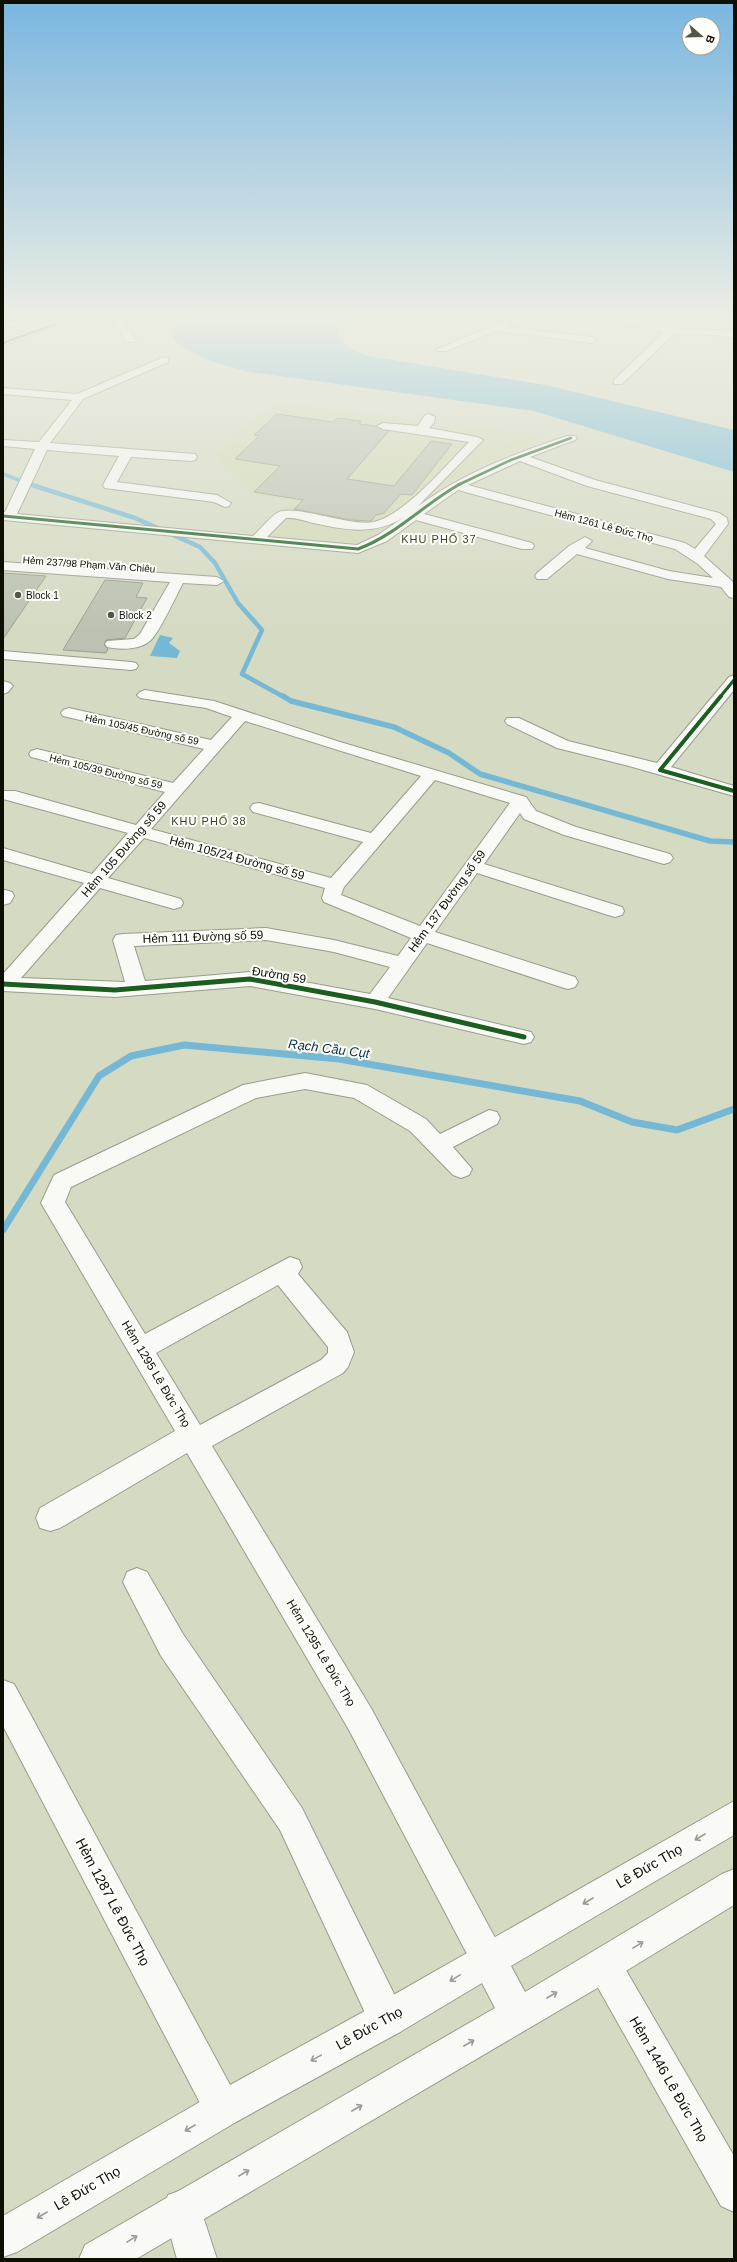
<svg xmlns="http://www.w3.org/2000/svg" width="737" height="2262" font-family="Helvetica,sans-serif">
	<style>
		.built { fill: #d2d9b5 }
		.water { fill: #75b8d5 }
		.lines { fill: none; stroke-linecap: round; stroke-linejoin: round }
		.stream-far3 { stroke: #75b8d5; stroke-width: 3.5 }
		.stream-far2 { stroke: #75b8d5; stroke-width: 4.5 }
		.stream-far1 { stroke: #75b8d5; stroke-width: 5.5 }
		.stream { stroke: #75b8d5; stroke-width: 7 }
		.building { fill: #bbc2b1; stroke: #989f8e }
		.minor-casing { stroke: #989c8b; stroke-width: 2 }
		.major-casing { stroke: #989c8b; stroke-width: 2 }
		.minor { fill: #f9f9f6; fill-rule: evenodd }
		.major { fill: #f9f9f6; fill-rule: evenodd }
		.cycleway-far3-casing { stroke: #fefffb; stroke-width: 3.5 }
		.cycleway-far2-casing { stroke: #fefffb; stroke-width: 4.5 }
		.cycleway-far1-casing { stroke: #fefffb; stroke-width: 6 }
		.cycleway-casing { stroke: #fefffb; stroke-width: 8 }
		.cycleway-far3 { stroke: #1b5e20; stroke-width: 2.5 }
		.cycleway-far2 { stroke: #1b5e20; stroke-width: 3 }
		.cycleway-far1 { stroke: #1b5e20; stroke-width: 4 }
		.cycleway { stroke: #1b5e20; stroke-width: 5 }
		.oneway { stroke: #9b9b95 }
		.poi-dot { fill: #535646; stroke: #fefffb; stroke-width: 1.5 }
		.labels { text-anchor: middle; stroke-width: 4; stroke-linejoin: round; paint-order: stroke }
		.far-street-label { font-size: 10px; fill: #0d0f03; stroke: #fefffb }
		.far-poi-label { font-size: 10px; fill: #0d0f03; stroke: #fefffb; text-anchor: start }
		.far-neighbourhood-label { font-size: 11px; letter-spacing: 1px; fill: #3d4220; stroke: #fefffb }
		.street-label { font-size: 12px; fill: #0d0f03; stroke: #fefffb }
		.water-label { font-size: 13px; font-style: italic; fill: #042f44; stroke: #fefffb }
		.near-street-label { font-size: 14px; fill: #0d0f03; stroke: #fefffb }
	</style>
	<rect width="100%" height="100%" fill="#d5dac3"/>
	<path class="built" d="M 275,402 L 531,435 L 539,437 L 542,441 L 472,469 L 447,484 L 366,541 L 352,543 L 259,535 L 290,501 L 249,494 L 216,458 Z"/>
	<g class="water">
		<path d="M 183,317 L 352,317 C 322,336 347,348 369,356 L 545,385 L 734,430 L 734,472 L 534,411 L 244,371 L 205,359 L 189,350 L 176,342 L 171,335 L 171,329 Z"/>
		<path d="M 160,635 L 173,638 L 169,643 L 180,651 L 177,658 L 150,656 Z"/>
	</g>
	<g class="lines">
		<path class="stream-far3" d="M 3,474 L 32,485"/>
		<path class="stream-far2" d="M 29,484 L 135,518 L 200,547 L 215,563 L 238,603 L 262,630 L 242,674 L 284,697"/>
		<path class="stream-far1" d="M 283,696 L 291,701 L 394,727 L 449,753 L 480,774 L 710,841 L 734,842"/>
		<path class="stream" d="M 3,1230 L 99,1076 L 131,1056 L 184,1045 L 339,1059 L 580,1101 L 632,1122 L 677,1130 L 734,1109"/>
	</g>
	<g class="building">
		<path d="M 277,414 L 333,422 L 337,418 L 361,421 L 359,424 L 376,426 L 389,431 L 347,479 L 394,486 L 431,441 L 452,444 L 412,495 L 401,494 L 384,513 L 376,515 L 371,521 L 351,520 L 294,509 L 303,500 L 254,492 L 280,466 L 235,459 L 259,436 L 254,435 Z"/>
		<path d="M 3,573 L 46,576 L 3,639 Z"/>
		<path d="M 105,580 L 143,583 L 136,597 L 147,598 L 125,638 L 106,640 L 104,645 L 108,649 L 106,653 L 63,650 Z"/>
	</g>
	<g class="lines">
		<defs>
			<g id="minor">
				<path d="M 66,317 L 79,317 L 3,346 L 3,340 L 26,331 L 3,325 L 3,319 L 35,328 Z"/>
				<path d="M 110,317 L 120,317 L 136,340 L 135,342 L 127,342 Z"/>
				<path d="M 398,317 L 412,317 L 401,322 L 395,322 L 395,318 Z"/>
				<path d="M 603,317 C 625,315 648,324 670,328 C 691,331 713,328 734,332 L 734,338 L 716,335 L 674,334 L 622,384 L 614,384 L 614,380 L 664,332 L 605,319 Z"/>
				<path d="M 713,317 L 734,317 L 734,319 L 718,320 Z"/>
				<path d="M 508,320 L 513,323 L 508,327 L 592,337 L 597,340 L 592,343 L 496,331 L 446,351 L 438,351 L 437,349 Z"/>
				<path d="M 164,357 L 168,358 L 168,362 L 83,399 L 50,443 L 195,454 L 197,457 L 195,460 L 191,461 L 131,457 L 117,482 L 217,495 L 231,503 L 229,506 L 225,507 L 214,502 L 105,488 L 103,485 L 119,456 L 47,450 L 17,514 L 253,536 C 261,529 269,518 277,513 C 293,503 349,527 374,522 C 406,514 446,465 469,442 L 383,429 L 377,426 L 383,423 L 418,426 L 425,415 L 429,414 L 435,417 L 434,423 L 429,428 L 477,437 L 483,440 L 417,507 C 462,473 514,454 567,436 L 575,436 L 577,438 L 575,440 L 530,457 L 595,480 L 719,513 L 727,518 L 728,524 L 704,556 L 732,581 L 734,585 L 734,598 L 729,597 L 721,587 L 668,579 L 577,554 L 547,579 L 537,579 L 535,576 L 537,573 L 569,546 L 585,537 L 592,541 L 585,548 L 669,571 L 713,578 L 698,564 L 675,549 L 458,490 L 424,514 L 532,543 L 534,546 L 532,549 L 522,549 L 416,520 L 387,541 L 358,553 L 3,520 L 3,512 L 5,512 L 35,449 L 3,446 L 3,440 L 39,442 L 72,400 L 3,394 L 3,388 L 77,394 ZM 520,461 L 587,486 L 711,519 L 716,524 L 695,549 L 685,543 L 468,485 ZM 404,517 L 378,535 L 357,545 L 267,537 L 286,518 C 295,517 305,521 313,523 C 346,530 375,536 404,517 Z"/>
				<path d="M 3,562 L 217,577 L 224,581 L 217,585 L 183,583 C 176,596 160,631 151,640 C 141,650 120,650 107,647 L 105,644 L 107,641 L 134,639 L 140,634 L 170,582 L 3,570 Z"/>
				<path d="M 3,651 L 131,662 L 136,663 L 138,666 L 136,669 L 131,670 L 3,659 Z"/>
				<path d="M 734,675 L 734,690 L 671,767 L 734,786 L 734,796 L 629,766 L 557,748 L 507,724 L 505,721 L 507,718 L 519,718 L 568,741 L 657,763 L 729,677 Z"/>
				<path d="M 3,681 L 10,683 L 13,686 L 8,692 L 3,694 Z"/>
				<path d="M 145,690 L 214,701 L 340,742 L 526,797 L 536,811 L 576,827 L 670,854 L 673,858 L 670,862 L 664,864 L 564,835 L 524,819 L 520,813 L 484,864 L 622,907 L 624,911 L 622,915 L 615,917 L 608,915 L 477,873 L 435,932 L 575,977 L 578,982 L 575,987 L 568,989 L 561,987 L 427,943 L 388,998 L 531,1032 L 534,1037 L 531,1042 L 524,1044 L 375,1009 L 250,986 L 115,997 L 3,991 L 3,974 L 84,883 L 3,860 L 3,848 L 92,874 L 128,833 L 3,799 L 3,791 L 15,791 L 136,825 L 165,792 L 31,757 L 29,754 L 31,751 L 37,749 L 173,783 L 204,749 L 63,716 L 61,713 L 63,710 L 69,708 L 211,740 L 232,717 L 206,708 L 140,698 L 137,695 L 140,692 ZM 245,721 L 421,776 L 371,833 L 259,803 L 253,804 L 250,808 L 253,812 L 363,842 L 331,878 L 151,829 ZM 435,780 L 510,803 L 420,926 L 341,895 L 344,887 ZM 144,838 L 325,888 L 322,898 L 324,902 L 411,938 L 398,956 L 334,940 L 266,928 L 123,934 L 116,935 L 113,940 L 125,982 L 21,978 L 100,888 L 174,909 L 181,907 L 183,903 L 181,899 L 108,878 ZM 266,940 L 334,952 L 390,967 L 370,994 L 250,972 L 145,981 L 134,946 Z"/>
				<path d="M 5,890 L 12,892 L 14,896 L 10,903 L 3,905 L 3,891 Z"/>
				<path d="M 305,1073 L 367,1085 L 426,1119 L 440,1134 L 489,1110 L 497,1112 L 500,1118 L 497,1124 L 453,1147 L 472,1169 L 469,1175 L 461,1178 L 453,1175 L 410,1131 L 354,1098 L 305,1089 L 256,1098 L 71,1187 L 65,1202 L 145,1334 L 290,1257 L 299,1260 L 302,1267 L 298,1274 L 347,1332 L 354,1352 L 348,1367 L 343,1373 L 212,1446 L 371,1708 L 500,1947 L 505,1959 L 500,1971 L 488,1976 L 476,1971 L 349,1730 L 187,1453 L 60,1528 L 50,1531 L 40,1528 L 36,1518 L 40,1508 L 175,1431 L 41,1203 L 54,1175 L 243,1085 ZM 278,1285 L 328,1347 L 328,1353 L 321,1360 L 200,1425 L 156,1353 Z"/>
				<path d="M 137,1568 L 147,1572 L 183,1634 L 302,1808 L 400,2006 L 405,2019 L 400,2032 L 387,2037 L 374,2032 L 280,1830 L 161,1656 L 123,1582 L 127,1572 Z"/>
				<path d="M 3,1680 L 14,1684 L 236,2096 L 241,2109 L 236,2122 L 223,2127 L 210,2122 L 3,1726 Z"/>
				<path d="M 604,1948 L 616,1953 L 734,2156 L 734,2212 L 721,2206 L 592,1977 L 587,1965 L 592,1953 Z"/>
				<path d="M 182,2190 L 196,2195 L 217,2259 L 177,2259 L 163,2209 L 168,2195 Z"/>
			</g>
			<path id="major" d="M 734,1801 L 734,1835 L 511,1966 L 525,1992 L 722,1874 L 734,1869 L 734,1905 L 616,1977 L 136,2259 L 79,2259 L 85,2245 L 495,2008 L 482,1983 L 400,2032 L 236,2122 L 17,2252 L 3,2257 L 3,2216 L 210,2096 L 374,2006 Z"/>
		</defs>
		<use href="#minor" class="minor-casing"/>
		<use href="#major" class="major-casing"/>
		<use href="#minor" class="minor"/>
		<use href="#major" class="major"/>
		<defs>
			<g id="cycleway-far3">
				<path d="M 3,343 L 74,317"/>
				<path d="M 458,485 L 511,460 L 571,438"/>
			</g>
			<g id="cycleway-far2">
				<path d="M 3,516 L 358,549 C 396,535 424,504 460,484"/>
				<path d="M 720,697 L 734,680"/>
			</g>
			<path id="cycleway-far1" d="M 721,696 L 660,770 L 734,791"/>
			<path id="cycleway" d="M 3,984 L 115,990 L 250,979 L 375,1002 L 524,1037"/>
		</defs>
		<use href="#cycleway-far3" class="cycleway-far3-casing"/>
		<use href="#cycleway-far2" class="cycleway-far2-casing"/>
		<use href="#cycleway-far1" class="cycleway-far1-casing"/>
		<use href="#cycleway" class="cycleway-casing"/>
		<use href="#cycleway-far3" class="cycleway-far3"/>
		<use href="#cycleway-far2" class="cycleway-far2"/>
		<use href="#cycleway-far1" class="cycleway-far1"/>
		<use href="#cycleway" class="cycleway"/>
	</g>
	<defs><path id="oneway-shaft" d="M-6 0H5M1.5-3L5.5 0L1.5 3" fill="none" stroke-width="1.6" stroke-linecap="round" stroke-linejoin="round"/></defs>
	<g class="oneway">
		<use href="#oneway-shaft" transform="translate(700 1837) rotate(150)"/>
		<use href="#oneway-shaft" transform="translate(588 1901) rotate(150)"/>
		<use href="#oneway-shaft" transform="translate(638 1945) rotate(-31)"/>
		<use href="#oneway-shaft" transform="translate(455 1978) rotate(149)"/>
		<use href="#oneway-shaft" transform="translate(552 1995) rotate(-30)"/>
		<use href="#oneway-shaft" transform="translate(469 2043) rotate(-30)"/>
		<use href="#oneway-shaft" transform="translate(316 2058) rotate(151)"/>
		<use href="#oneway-shaft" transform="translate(357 2108) rotate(-30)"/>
		<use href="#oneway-shaft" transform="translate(190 2128) rotate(150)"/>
		<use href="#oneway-shaft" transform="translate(244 2173) rotate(-30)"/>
		<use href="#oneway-shaft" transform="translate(42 2215) rotate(150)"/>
		<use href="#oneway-shaft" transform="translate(132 2239) rotate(-31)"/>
	</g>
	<linearGradient id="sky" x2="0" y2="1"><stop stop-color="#7ab6e0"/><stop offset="0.5" stop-color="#eceee4"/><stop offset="1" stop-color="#eceee4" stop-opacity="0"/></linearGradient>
	<rect width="737" height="633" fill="url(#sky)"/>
	<g class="poi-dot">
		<circle cx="18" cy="595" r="4"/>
		<circle cx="111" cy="615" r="4"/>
	</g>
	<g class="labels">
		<g class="far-street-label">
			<text transform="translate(604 525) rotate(15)" y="4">Hẻm 1261 Lê Đức Thọ</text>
			<text transform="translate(89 564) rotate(4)" y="4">Hẻm 237/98 Phạm Văn Chiêu</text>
			<text transform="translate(142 729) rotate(12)" y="4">Hẻm 105/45 Đường số 59</text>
			<text transform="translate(106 771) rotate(14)" y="4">Hẻm 105/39 Đường số 59</text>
		</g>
		<g class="far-poi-label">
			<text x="26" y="599">Block 1</text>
			<text x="119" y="619">Block 2</text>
		</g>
		<g class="far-neighbourhood-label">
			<text x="439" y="543">KHU PHỐ 37</text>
			<text x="209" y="825">KHU PHỐ 38</text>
		</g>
		<g class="street-label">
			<text transform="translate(124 849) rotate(-49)" y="4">Hẻm 105 Đường số 59</text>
			<text transform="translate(237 858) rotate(15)" y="4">Hẻm 105/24 Đường số 59</text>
			<text transform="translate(447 901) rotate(-54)" y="4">Hẻm 137 Đường số 59</text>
			<text transform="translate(203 937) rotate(-2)" y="4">Hẻm 111 Đường số 59</text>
			<text transform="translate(279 975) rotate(9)" y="4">Đường 59</text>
			<text transform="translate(156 1374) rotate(59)" y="4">Hẻm 1295 Lê Đức Thọ</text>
			<text transform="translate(321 1653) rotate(59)" y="4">Hẻm 1295 Lê Đức Thọ</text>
		</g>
		<g class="water-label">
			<text transform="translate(329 1048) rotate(7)" y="5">Rạch Cầu Cụt</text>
		</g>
		<g class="near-street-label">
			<text transform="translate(649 1866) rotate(-30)" y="5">Lê Đức Thọ</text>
			<text transform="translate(113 1902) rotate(62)" y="5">Hẻm 1287 Lê Đức Thọ</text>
			<text transform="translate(369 2028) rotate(-29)" y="5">Lê Đức Thọ</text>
			<text transform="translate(669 2079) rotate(60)" y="5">Hẻm 1446 Lê Đức Thọ</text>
			<text transform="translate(87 2188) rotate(-30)" y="5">Lê Đức Thọ</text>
		</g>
	</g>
	<rect width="737" height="2262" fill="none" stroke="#0d0f03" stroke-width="8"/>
	<g transform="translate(701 36) rotate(110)"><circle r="19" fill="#fefffb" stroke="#9e9f98"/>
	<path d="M0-3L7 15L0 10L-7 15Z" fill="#535646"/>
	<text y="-6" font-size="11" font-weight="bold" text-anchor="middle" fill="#0d0f03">B</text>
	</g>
</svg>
